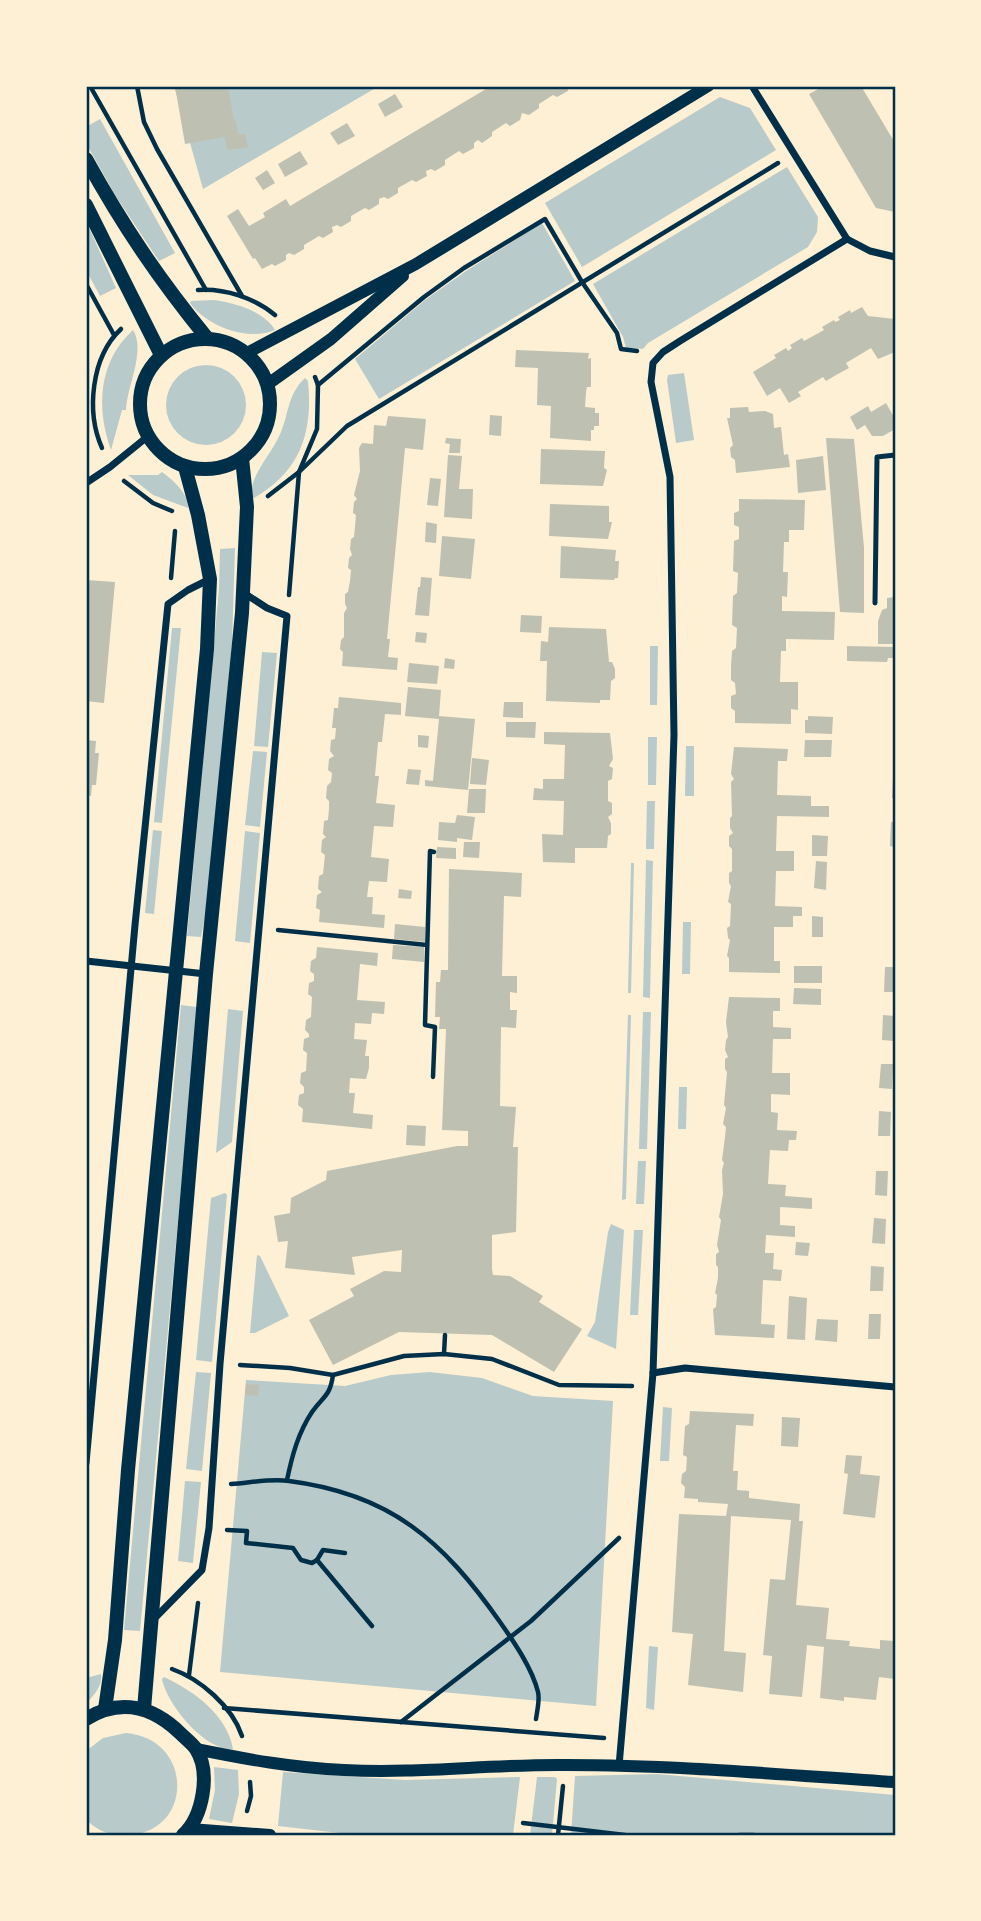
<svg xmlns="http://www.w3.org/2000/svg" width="981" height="1921" font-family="'DM Sans',sans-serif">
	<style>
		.green { fill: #b9caca }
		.building { fill: #bec0b2 }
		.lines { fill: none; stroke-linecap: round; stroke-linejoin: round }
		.path { stroke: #003049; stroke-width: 4.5 }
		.service { stroke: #003049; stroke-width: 5 }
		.minor { stroke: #003049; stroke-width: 7 }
		.tertiary { stroke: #003049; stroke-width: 12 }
		.secondary { stroke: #003049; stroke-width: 14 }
		.neatline { fill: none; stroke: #003049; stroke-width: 2.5 }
	</style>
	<rect width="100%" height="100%" fill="#fdf0d5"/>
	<g class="green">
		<path d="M 174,86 L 379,86 L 203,189 Z"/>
		<path d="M 720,97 L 750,108 L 776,150 L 582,267 L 545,203 Z"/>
		<path d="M 100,119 L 175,253 L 159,261 L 115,195 L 86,143 L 86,127 Z"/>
		<path d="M 787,167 L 818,217 L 817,232 L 808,247 L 648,343 L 643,349 L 626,348 L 623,337 L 593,284 Z"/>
		<path d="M 86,221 L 116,288 L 100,296 L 86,270 Z"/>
		<path d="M 542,223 L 575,281 L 379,399 L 355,359 L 425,300 L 466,271 Z"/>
		<path d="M 214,300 C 235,303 264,311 275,330 C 249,342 206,326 190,303 L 191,301 Z"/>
		<path d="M 133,330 C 146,351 127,386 126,410 L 122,410 L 111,450 C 96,408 98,362 133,330 Z"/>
		<circle cx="206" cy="405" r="40"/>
		<path d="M 684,373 L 694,440 L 676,443 L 667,380 L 668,375 Z"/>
		<path d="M 305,378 L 308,381 C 313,432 301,471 254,498 L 250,496 C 254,468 271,456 281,432 C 289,412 288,394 305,378 Z"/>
		<path d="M 162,472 C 174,481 188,493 188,508 L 153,495 L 128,475 L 158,475 Z"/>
		<path d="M 235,548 L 232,643 L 207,907 L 201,937 L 187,936 L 219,589 L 220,549 Z"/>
		<path d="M 172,628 L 181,628 L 162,823 L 154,822 Z"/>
		<path d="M 650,646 L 658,646 L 657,705 L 650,705 Z"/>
		<path d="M 262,652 L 277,653 L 268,747 L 254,746 Z"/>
		<path d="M 648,737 L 657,737 L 656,785 L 648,785 Z"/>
		<path d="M 686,746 L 694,746 L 694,796 L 685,796 Z"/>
		<path d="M 253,751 L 267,752 L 260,827 L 245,825 Z"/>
		<path d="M 647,801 L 655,801 L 654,849 L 646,849 Z"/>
		<path d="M 153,830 L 162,831 L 154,914 L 145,913 Z"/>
		<path d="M 245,831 L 260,833 L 250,943 L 235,941 Z"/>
		<path d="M 646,860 L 653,861 L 650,998 L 643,997 Z"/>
		<path d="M 631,863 L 634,863 L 631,993 L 628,993 Z"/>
		<path d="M 683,922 L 691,922 L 690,974 L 682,974 Z"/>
		<path d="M 181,1005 L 197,1007 L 197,1017 L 140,1631 L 124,1630 Z"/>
		<path d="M 228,1009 L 243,1011 L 232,1142 L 216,1153 Z"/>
		<path d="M 643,1012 L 651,1012 L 647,1149 L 639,1149 Z"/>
		<path d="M 628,1015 L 631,1015 L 626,1199 L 622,1200 Z"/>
		<path d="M 679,1087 L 687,1087 L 686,1129 L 678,1129 Z"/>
		<path d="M 638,1161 L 646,1161 L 644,1204 L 636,1204 Z"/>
		<path d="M 225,1193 L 227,1195 L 212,1362 L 196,1360 L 211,1198 Z"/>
		<path d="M 611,1224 L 624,1230 L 616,1349 L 587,1336 L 595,1322 L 608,1232 Z"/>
		<path d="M 634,1230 L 643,1230 L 638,1315 L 630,1315 Z"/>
		<path d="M 257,1255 L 260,1256 L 289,1316 L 255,1333 L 250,1333 Z"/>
		<path d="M 196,1372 L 211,1373 L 202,1471 L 186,1469 Z"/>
		<path d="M 430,1372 L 482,1378 L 533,1396 L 613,1401 L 596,1706 L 220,1672 L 246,1380 L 345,1386 L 391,1375 Z"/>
		<path d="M 663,1407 L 672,1408 L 669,1461 L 660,1461 Z"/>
		<path d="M 185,1481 L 201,1482 L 193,1563 L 178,1561 Z"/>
		<path d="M 649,1646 L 658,1647 L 654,1710 L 646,1708 Z"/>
		<path d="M 101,1674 C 103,1685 94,1696 86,1703 L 86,1678 Z"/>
		<path d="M 164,1677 C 194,1691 227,1715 233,1749 C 206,1752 167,1705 162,1679 Z"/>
		<path d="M 126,1733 C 195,1739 194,1835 125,1835 C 108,1835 97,1831 86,1819 L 86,1751 L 103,1738 Z"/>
		<path d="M 214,1767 L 238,1770 L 239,1794 L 232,1823 L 209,1819 L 215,1790 Z"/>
		<path d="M 283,1772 L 405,1780 L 520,1777 L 513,1835 L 357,1835 L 278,1826 Z"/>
		<path d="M 657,1774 L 895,1795 L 895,1835 L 571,1835 L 575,1776 Z"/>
		<path d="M 537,1777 L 555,1777 L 557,1779 L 552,1835 L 530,1835 Z"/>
	</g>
	<g class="building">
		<path d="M 175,86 L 228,86 L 234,121 L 236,121 L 238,134 L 245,134 L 248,147 L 227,150 L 225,137 L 185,144 Z"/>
		<path d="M 491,86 L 568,86 L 568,91 L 557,97 L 553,95 L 539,104 L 539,108 L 529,115 L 522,113 L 520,120 L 510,126 L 506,123 L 492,132 L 492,136 L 482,143 L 478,140 L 474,143 L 474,148 L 463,154 L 459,151 L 445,160 L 445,165 L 435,171 L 431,169 L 426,171 L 427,176 L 416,182 L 412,180 L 398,188 L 398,193 L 388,199 L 384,197 L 379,199 L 379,204 L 369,210 L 365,208 L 351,216 L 351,221 L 341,227 L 337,225 L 332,227 L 333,232 L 323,238 L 319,236 L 304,245 L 304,249 L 294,255 L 289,253 L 286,255 L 286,260 L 275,266 L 272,264 L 262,269 L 255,258 L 253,259 L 227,216 L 238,209 L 249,226 L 265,217 L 263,213 L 286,199 L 290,206 Z"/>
		<path d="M 824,86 L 861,86 L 895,143 L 895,212 L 876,208 L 809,94 Z"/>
		<path d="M 395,94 L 403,107 L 385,117 L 378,104 Z"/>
		<path d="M 347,123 L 355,136 L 338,145 L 330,133 Z"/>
		<path d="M 300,151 L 308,164 L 285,177 L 278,164 Z"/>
		<path d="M 267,170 L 275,183 L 263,190 L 255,178 Z"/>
		<path d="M 862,307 L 868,316 L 895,319 L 895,352 L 878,359 L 871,348 L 846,363 L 849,368 L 836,375 L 826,381 L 823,377 L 798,392 L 801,396 L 789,403 L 780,388 L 767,396 L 753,372 L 776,358 L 774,355 L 786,348 L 788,351 L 792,348 L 790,345 L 802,338 L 804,341 L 824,330 L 822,327 L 834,320 L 835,322 L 840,320 L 838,317 L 850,310 L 851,313 Z"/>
		<path d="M 516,350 L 589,353 L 588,359 L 591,358 L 591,387 L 587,387 L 586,392 L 585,407 L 595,408 L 595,413 L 599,413 L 599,426 L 594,426 L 594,430 L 591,430 L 591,441 L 550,438 L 551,406 L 537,405 L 538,368 L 515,367 Z"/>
		<path d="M 886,403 L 895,419 L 895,429 L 883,436 L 872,436 L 865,425 L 857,430 L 850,417 L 868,406 L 871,412 Z"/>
		<path d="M 748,407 L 749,412 L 765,411 L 773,414 L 774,428 L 781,427 L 784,455 L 788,454 L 790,467 L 736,473 L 735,460 L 731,457 L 730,448 L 733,445 L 727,418 L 730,418 L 730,408 Z"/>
		<path d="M 490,415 L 502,416 L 501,436 L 489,435 Z"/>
		<path d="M 388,416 L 426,419 L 423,450 L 405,448 L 387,639 L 390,639 L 388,657 L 398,658 L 397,670 L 342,666 L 343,652 L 340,649 L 341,640 L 344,637 L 344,613 L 347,608 L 345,604 L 345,594 L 348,592 L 350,581 L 351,570 L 348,568 L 349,558 L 352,555 L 350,549 L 351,539 L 354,537 L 356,515 L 353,513 L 354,502 L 357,499 L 354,495 L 360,471 L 359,448 L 362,443 L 373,444 L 374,425 L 386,426 Z"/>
		<path d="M 446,438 L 461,439 L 460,453 L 449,453 L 450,444 L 445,443 Z"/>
		<path d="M 826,438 L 854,439 L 864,548 L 864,613 L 840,612 Z"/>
		<path d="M 541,449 L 605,451 L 604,468 L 607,470 L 603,486 L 540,484 Z"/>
		<path d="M 448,455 L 462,456 L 459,489 L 473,489 L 472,519 L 444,517 Z"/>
		<path d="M 823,456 L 826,490 L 798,493 L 796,460 Z"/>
		<path d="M 430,478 L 441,479 L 438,506 L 427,505 Z"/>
		<path d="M 739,499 L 805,500 L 804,530 L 789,530 L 789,542 L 784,542 L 783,572 L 788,572 L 787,597 L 782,596 L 782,611 L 835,612 L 834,640 L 786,639 L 786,651 L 781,651 L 780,682 L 798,682 L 798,710 L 791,709 L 791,724 L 735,723 L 735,711 L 731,708 L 731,696 L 736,694 L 735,683 L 731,680 L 731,666 L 732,651 L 736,648 L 737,628 L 732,625 L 733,596 L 737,593 L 738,573 L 733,571 L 734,541 L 739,539 L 739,527 L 734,525 L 734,513 L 739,511 Z"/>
		<path d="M 550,504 L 609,506 L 609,522 L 612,522 L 608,539 L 549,536 Z"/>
		<path d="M 426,522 L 437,524 L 436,543 L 425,542 Z"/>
		<path d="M 442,536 L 475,539 L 471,579 L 439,576 Z"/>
		<path d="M 561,546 L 616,550 L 615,561 L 619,561 L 618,578 L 615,578 L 614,580 L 560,578 Z"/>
		<path d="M 421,577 L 432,578 L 429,616 L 415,615 L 418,587 L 420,587 Z"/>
		<path d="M 86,580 L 115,582 L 104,703 L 86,701 Z"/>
		<path d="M 895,597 L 895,644 L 878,644 L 878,621 L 882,610 L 887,608 L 887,598 Z"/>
		<path d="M 521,615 L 542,616 L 541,633 L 520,632 Z"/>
		<path d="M 549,627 L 606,629 L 609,662 L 612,662 L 615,669 L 615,678 L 611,681 L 610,700 L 600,700 L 600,703 L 546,701 L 547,661 L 540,661 L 541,641 L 548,642 Z"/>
		<path d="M 416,632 L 427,633 L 426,643 L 415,642 Z"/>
		<path d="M 847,646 L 895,647 L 895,658 L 888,658 L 887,662 L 847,661 Z"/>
		<path d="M 445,658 L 455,660 L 454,669 L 444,668 Z"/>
		<path d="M 409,663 L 439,666 L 437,684 L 407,682 Z"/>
		<path d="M 408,687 L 441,690 L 439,716 L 475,719 L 468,790 L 425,786 L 425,780 L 433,781 L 439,719 L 405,716 Z"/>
		<path d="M 339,697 L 401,703 L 401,715 L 385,714 L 382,742 L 378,742 L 375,776 L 379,776 L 376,803 L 395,805 L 393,827 L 374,826 L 371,857 L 389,859 L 387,882 L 369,881 L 367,897 L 373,897 L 372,914 L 385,915 L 384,928 L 319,922 L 320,910 L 316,908 L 317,895 L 322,892 L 318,889 L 319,876 L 323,874 L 325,855 L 321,852 L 322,840 L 326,837 L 323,834 L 324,821 L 328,820 L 329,809 L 329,801 L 326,798 L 327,786 L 331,782 L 332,773 L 328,770 L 329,759 L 334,756 L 330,751 L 331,740 L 335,739 L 336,728 L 332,728 L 334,708 L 338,708 Z"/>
		<path d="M 504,702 L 523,702 L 523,718 L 503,717 Z"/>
		<path d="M 808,716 L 833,717 L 832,734 L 805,733 L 805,720 L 808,720 Z"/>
		<path d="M 506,722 L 536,722 L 535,738 L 506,737 Z"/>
		<path d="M 544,732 L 610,733 L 613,759 L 609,766 L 613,768 L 612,779 L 608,781 L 608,801 L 612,803 L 612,814 L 608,817 L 611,823 L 611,834 L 608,836 L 607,848 L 575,848 L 575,863 L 543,862 L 542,834 L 563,835 L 564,801 L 533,800 L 534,788 L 543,789 L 543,779 L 564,779 L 565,745 L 544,744 Z"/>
		<path d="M 418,735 L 429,736 L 428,748 L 418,747 Z"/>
		<path d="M 86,740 L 96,741 L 95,753 L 99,753 L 96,785 L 92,785 L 91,796 L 86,795 Z"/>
		<path d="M 805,740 L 832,740 L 831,757 L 804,757 Z"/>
		<path d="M 734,747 L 788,749 L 787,761 L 778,761 L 777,795 L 811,796 L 811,806 L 829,806 L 829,817 L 777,816 L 776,851 L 794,851 L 794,871 L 776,871 L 775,906 L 802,907 L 802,916 L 793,916 L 793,927 L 774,927 L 774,961 L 780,961 L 780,973 L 729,972 L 729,958 L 727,956 L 730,940 L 728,938 L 727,928 L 730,926 L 731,904 L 728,902 L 731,886 L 729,883 L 729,873 L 732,871 L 732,849 L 729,846 L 729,836 L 733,833 L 730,828 L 730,818 L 732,816 L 731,782 L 734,779 L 731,774 Z"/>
		<path d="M 472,758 L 489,760 L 486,785 L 470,784 Z"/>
		<path d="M 408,769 L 421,770 L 419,785 L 406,784 Z"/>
		<path d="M 893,778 L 895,778 L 895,799 L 892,798 Z"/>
		<path d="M 469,789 L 486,789 L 485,813 L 467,813 Z"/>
		<path d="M 457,815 L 475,817 L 472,840 L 457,838 L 457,842 L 438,840 L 439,822 L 455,823 Z"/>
		<path d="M 891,822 L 895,822 L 895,847 L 890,846 Z"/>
		<path d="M 812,835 L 828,836 L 827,856 L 812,856 Z"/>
		<path d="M 464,842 L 480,842 L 479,858 L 463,857 Z"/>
		<path d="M 437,847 L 456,848 L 456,859 L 436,858 Z"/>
		<path d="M 816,861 L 827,862 L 826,890 L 814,888 Z"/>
		<path d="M 449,869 L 522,873 L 521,897 L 504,896 L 502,976 L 517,976 L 517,993 L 510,992 L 510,1010 L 517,1010 L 516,1028 L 501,1027 L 500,1106 L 516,1107 L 513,1147 L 518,1147 L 516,1232 L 492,1235 L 492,1269 L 493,1275 L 510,1276 L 543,1296 L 539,1302 L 582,1329 L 554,1372 L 492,1335 L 399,1332 L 333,1365 L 309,1320 L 354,1296 L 350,1289 L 384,1271 L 401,1272 L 402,1250 L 352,1257 L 355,1275 L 285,1268 L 288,1241 L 278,1242 L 274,1216 L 290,1213 L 291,1198 L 326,1180 L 327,1171 L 457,1146 L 468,1146 L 468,1131 L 442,1130 L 446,1029 L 439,1029 L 440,1017 L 435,1017 L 436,982 L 440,982 L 441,970 L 448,970 Z"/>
		<path d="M 399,889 L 412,891 L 411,899 L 398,898 Z"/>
		<path d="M 812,916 L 823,917 L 823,937 L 812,937 Z"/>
		<path d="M 395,924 L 425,927 L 425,942 L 394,939 Z"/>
		<path d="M 393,945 L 424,947 L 424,962 L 392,959 Z"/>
		<path d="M 317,947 L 378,953 L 377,966 L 360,964 L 357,1000 L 385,1002 L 384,1014 L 372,1013 L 371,1024 L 355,1023 L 354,1039 L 367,1040 L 365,1056 L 369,1056 L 369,1068 L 366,1079 L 350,1078 L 349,1093 L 355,1093 L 353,1113 L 373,1115 L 372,1129 L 302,1122 L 303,1109 L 298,1105 L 299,1095 L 304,1093 L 304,1087 L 300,1083 L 301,1073 L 306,1071 L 307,1053 L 303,1050 L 304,1039 L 309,1037 L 309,1034 L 305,1030 L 306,1020 L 311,1017 L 312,997 L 308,994 L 309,983 L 314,981 L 314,974 L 310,971 L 311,961 L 316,958 Z"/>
		<rect x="794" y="966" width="28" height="17"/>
		<path d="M 885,967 L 895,967 L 895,992 L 884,992 Z"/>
		<path d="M 794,988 L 821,989 L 821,1005 L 793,1004 Z"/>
		<path d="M 729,997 L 780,998 L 780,1011 L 773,1011 L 773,1027 L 791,1028 L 791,1039 L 773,1039 L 772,1073 L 790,1073 L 790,1095 L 771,1094 L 771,1112 L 778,1113 L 777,1130 L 797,1131 L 796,1140 L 789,1140 L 788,1151 L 770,1150 L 768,1184 L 786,1185 L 785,1196 L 812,1198 L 812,1209 L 780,1207 L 780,1225 L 795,1226 L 795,1237 L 766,1235 L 765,1253 L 774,1253 L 773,1269 L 782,1270 L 781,1281 L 763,1280 L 761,1324 L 775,1325 L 774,1338 L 715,1335 L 713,1309 L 716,1307 L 717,1295 L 715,1293 L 718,1278 L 718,1267 L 716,1265 L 716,1254 L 719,1252 L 717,1245 L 721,1220 L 719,1217 L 723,1194 L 722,1170 L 724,1163 L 722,1160 L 725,1137 L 726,1127 L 723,1124 L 726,1108 L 724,1105 L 727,1072 L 725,1069 L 725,1059 L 728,1057 L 725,1050 L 726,1040 L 728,1037 L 726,1022 Z"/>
		<path d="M 883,1015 L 895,1016 L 894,1041 L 882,1040 Z"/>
		<path d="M 881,1064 L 893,1064 L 892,1089 L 879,1088 Z"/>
		<path d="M 879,1111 L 891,1112 L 890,1136 L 878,1136 Z"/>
		<path d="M 407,1125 L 426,1126 L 425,1146 L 406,1145 Z"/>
		<path d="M 876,1171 L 888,1171 L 887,1196 L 875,1195 Z"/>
		<path d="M 874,1218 L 886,1219 L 885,1244 L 872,1243 Z"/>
		<path d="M 796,1242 L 810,1243 L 808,1256 L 795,1255 Z"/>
		<path d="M 871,1266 L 884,1267 L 883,1291 L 870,1291 Z"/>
		<path d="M 789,1296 L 807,1298 L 805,1340 L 787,1339 Z"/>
		<path d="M 869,1314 L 881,1314 L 880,1339 L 868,1339 Z"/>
		<path d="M 817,1319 L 838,1320 L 837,1342 L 815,1340 Z"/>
		<path d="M 246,1384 L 259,1385 L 258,1396 L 245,1395 Z"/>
		<path d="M 690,1411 L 754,1414 L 753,1426 L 736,1425 L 733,1471 L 738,1471 L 737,1490 L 749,1491 L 749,1498 L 800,1504 L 799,1521 L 803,1521 L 796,1605 L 829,1608 L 826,1639 L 850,1641 L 849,1646 L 880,1649 L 880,1640 L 895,1641 L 895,1679 L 879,1677 L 876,1700 L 844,1697 L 844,1701 L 820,1698 L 824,1647 L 807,1645 L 802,1697 L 769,1694 L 772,1656 L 763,1655 L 770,1579 L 785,1580 L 791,1520 L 731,1516 L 724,1651 L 746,1653 L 743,1692 L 688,1685 L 693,1634 L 672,1632 L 679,1514 L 726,1516 L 728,1504 L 698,1502 L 698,1499 L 684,1498 L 685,1487 L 681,1483 L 682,1474 L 686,1471 L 687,1457 L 683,1455 L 684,1441 L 685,1426 L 689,1424 Z"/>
		<path d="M 782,1417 L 800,1418 L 798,1447 L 781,1446 Z"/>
		<path d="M 846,1455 L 862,1456 L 860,1474 L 880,1476 L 875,1518 L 843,1514 L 848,1474 L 844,1473 Z"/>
	</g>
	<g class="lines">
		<g class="path">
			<path d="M 90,86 L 206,290"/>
			<path d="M 137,86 L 144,122 L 157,149 L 242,296"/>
			<path d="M 86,284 L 114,335"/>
			<path d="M 198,290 C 224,288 255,298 275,315"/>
			<path d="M 318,385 L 424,297 L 464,268 L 545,219 L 582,282 L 617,333 L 621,349 L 637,351"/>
			<path d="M 102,448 C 86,412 91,357 121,329"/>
			<path d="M 124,481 L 153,503 L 172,511"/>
			<path d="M 268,496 L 299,472 L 347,426 L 778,163"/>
			<path d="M 171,578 L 175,531"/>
			<path d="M 289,595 L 299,472 L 317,429 L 318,385 L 315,377"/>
			<path d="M 278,930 L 427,945"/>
			<path d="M 433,1077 L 435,1027 L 425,1025 L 430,851 L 434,852"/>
			<path d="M 444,1354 L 445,1335"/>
			<path d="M 240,1365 L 290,1368 L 333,1375 L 404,1356 L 444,1354 L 492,1359 L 559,1385 L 632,1386"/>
			<path d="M 287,1480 C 292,1456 298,1433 312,1412 C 323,1396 330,1397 333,1375"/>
			<path d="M 231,1484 C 249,1483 271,1478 289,1481 C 391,1494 443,1541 500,1622 C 514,1642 532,1668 538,1692 C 540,1700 537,1711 536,1719"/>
			<path d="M 227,1530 L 247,1531 L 246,1543 L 293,1548 L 301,1560 L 312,1563 L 317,1560 L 372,1626"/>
			<path d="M 317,1560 L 323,1550 L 345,1553"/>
			<path d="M 172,1669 C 200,1679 232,1706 242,1736"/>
			<path d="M 189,1675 L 198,1603"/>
			<path d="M 224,1708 L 604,1738"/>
			<path d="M 401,1722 L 531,1621 L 619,1538"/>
			<path d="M 247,1811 L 251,1796 L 250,1782"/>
			<path d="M 523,1823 L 625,1835"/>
			<path d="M 558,1835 L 563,1786"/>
			<path d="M 739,1835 L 754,1835"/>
		</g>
		<path class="service" d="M 875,603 L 877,457 L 895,455"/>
		<g class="minor">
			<path d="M 752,86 L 847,239 L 870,251 L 895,257"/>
			<path d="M 86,483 L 110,467 L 147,437"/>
			<path d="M 86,961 L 206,974"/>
			<path d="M 653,1373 L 685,1368 L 895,1387"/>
			<path d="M 86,1463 L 135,925 L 168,604 L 188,590 L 210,579"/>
			<path d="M 153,1620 L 202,1570 L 209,1528 L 220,1364 L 287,616 L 267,608 L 244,593"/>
			<path d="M 619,1766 L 653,1373 L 674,735 L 670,477 L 651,382 L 653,363 L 663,352 L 680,341 L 847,239"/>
		</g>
		<g class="tertiary">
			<path d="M 247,353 L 416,264 L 708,86"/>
			<path d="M 268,384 L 331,339 L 403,276"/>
			<path d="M 196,1749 C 245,1759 294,1768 344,1770 C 418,1774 492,1764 566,1765 C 676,1765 786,1775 895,1782"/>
			<path d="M 190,1829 L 270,1835"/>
		</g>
		<g class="secondary">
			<path d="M 86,159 C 123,226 159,279 207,338"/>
			<path d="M 86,205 L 161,355"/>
			<circle cx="205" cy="404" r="65"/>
			<path d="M 105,1709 L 115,1640 L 128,1470 L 207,649 L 210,579 L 198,515 L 185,467"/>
			<path d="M 144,1709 L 206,974 L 242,613 L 247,507 L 242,458"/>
			<path d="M 86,1719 C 120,1698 152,1706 180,1733 C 185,1738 192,1743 196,1749 C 211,1772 203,1817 183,1835"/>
		</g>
	</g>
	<rect width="981" height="1921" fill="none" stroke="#fdf0d5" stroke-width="175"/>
	<rect x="88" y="88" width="806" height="1746" class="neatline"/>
</svg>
